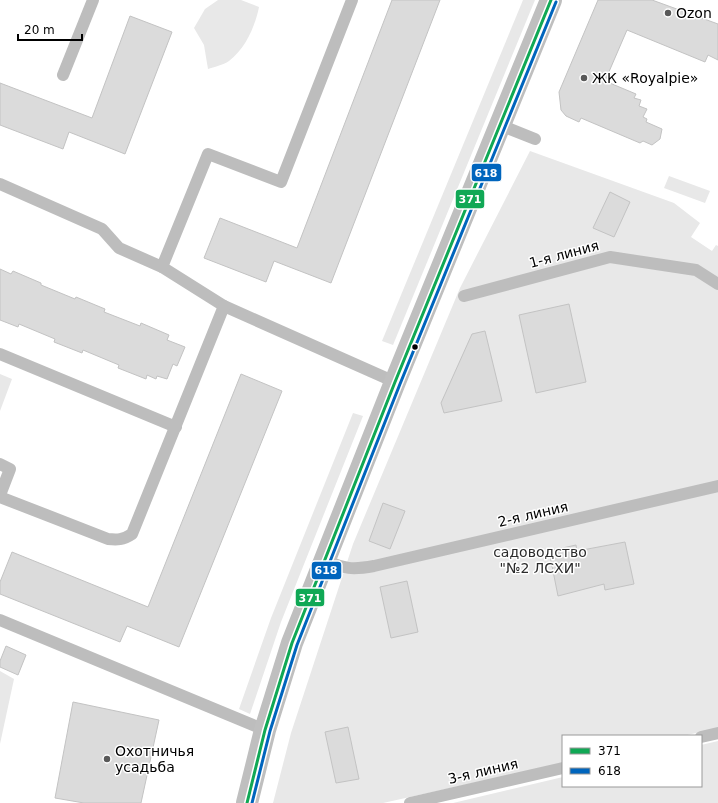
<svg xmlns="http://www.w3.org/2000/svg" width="718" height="803" font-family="'DejaVu Sans',sans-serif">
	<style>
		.green { fill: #e8e8e8 }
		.building { fill: #dbdbdb; stroke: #c3c3c3 }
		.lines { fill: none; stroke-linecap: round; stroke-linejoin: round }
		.lane { stroke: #bdbdbd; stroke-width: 12 }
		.secondary { stroke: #bfbfbf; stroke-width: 22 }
		.bus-1-casing { stroke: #fff; stroke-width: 6 }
		.bus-2-casing { stroke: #fff; stroke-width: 6 }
		.bus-1 { stroke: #10a855; stroke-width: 3 }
		.bus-2 { stroke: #0065bd; stroke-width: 3 }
		.poi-dot { fill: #595959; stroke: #fff; stroke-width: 1.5 }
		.bus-dot { fill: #000; stroke: #fff; stroke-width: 1.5 }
		.labels { text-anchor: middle; stroke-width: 3; stroke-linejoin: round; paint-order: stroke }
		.poi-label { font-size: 14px; fill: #000; stroke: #fff; text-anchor: start }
		.street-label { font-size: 14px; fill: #000; stroke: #fff }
		.park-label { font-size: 14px; fill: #2c2c2c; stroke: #fff }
		.line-badge { stroke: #fff; stroke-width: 1.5 }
		.badge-label { font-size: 11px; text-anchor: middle; font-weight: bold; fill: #fff }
	</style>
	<rect width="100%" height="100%" fill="#fff"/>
	<g class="green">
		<path d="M 218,0 L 241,0 L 259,7 C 255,27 245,49 229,61 C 223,65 214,67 208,69 L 204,45 L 194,28 L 205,9 Z"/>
		<path d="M 523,0 L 535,0 L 393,345 L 382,341 Z"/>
		<path d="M 530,151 L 674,203 L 700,223 L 691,237 L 712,251 L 716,245 L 718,246 L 718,728 L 683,736 L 563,736 L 563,763 L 383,803 L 273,803 L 291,733 L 353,544 L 460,288 Z"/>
		<path d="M 669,176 L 710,191 L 705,203 L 664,188 Z"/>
		<path d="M 0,374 L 12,379 L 0,411 Z"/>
		<path d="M 353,413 L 363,416 L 281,622 L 250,714 L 239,709 L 271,618 Z"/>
		<path d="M 0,671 L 14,679 L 0,744 Z"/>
		<path d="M 718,741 L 718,803 L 453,803 L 563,777 L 563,786 L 701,786 L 701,745 Z"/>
	</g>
	<g class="building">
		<path d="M 392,0 L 440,0 L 331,283 L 274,261 L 266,282 L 204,258 L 220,218 L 297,248 Z"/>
		<path d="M 598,0 L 652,0 L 718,24 L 718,60 L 708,55 L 705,62 L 627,30 L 605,81 L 636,94 L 634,98 L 641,100 L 639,106 L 647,109 L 643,117 L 647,119 L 646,122 L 662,129 L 660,139 L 652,145 L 643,141 L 640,143 L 581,118 L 579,122 L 566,116 L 561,110 L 559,92 Z"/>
		<path d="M 130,16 L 172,32 L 125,154 L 69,132 L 63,149 L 0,125 L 0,83 L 92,118 Z"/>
		<path d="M 610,192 L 630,202 L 614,237 L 593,228 Z"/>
		<path d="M 0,269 L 11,274 L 13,271 L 41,283 L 41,285 L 75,299 L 76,297 L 105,309 L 104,312 L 140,326 L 141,323 L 169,335 L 167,340 L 185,347 L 177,366 L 173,364 L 167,379 L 157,376 L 156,379 L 147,375 L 146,379 L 118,368 L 119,365 L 83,350 L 82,353 L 54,342 L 55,339 L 19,324 L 18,327 L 0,320 Z"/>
		<path d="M 569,304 L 586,382 L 536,393 L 519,315 Z"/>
		<path d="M 485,331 L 502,401 L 444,413 L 441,403 L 472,334 Z"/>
		<path d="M 241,374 L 282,391 L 179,647 L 127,626 L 120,642 L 0,594 L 0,582 L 12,552 L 148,607 Z"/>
		<path d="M 383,503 L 405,511 L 390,549 L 369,541 Z"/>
		<path d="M 625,542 L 634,584 L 605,590 L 604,584 L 558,596 L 549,551 L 576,545 L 577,551 Z"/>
		<path d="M 407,581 L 418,632 L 391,638 L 380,587 Z"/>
		<path d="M 6,646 L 26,655 L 18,675 L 0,667 L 0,661 Z"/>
		<path d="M 73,702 L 159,720 L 141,803 L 84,803 L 55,798 Z"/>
		<path d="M 348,727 L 359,779 L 336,783 L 325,732 Z"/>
	</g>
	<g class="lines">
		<g class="lane">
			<path d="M 352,0 L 281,182 L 208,154 L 162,267 L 224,306 L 395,382"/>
			<path d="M 63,75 L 93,0"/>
			<path d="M 500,125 L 535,139"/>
			<path d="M 0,184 L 102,229 L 119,248 L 162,267"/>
			<path d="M 464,296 L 610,257 L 696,270 L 718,284"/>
			<path d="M 0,354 L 176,427"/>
			<path d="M 0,464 L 10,469 L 0,495"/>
			<path d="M 0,497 L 108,539 C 117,540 123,540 132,534 L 224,306"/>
			<path d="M 324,560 C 345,569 352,570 374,566 L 718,486"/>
			<path d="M 0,620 L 265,730"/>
			<path d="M 701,737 L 718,733"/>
			<path d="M 410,803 L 563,768"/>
		</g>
		<path class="secondary" d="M 247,803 L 265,730 L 292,643 L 395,382 L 551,0"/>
		<defs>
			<path id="bus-1" d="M 247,803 L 265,730 L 292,643 L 395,382 L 551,0"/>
			<path id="bus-2" d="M 252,803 L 270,731 L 297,645 L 400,384 L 556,2"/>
		</defs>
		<use href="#bus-1" class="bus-1-casing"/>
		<use href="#bus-2" class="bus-2-casing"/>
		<use href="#bus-1" class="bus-1"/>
		<use href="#bus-2" class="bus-2"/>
	</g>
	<g class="poi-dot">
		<circle cx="668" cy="13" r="4"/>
		<circle cx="584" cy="78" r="4"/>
		<circle cx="107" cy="759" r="4"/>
	</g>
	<circle class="bus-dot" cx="415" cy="347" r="3.5"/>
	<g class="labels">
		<g class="poi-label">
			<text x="676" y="18">Ozon</text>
			<text x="592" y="83">ЖК «Royalpie»</text>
			<text x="115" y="756">Охотничья<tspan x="115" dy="16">усадьба</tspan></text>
		</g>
		<g class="street-label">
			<text transform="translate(564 254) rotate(-15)" y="5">1-я линия</text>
			<text transform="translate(533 514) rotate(-13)" y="5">2-я линия</text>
			<text transform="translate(483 771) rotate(-13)" y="5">3-я линия</text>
		</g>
		<g class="park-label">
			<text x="540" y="557">садоводство<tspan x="540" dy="16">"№2 ЛСХИ"</tspan></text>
		</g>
	</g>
	<g class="line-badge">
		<rect x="471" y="163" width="31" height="19" rx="4" fill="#0065bd"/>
		<rect x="455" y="189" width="30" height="20" rx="4" fill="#10a855"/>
		<rect x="311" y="561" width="31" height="19" rx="4" fill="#0065bd"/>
		<rect x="295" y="588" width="30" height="19" rx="4" fill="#10a855"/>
	</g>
	<g class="badge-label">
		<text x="486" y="177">618</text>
		<text x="470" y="203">371</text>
		<text x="326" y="574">618</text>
		<text x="310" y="602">371</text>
	</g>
	<rect x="562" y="735" width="140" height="52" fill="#ffffff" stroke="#999999"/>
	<rect x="570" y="748" width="20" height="6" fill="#10a855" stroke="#999999"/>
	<text x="598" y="755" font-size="12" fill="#000000">371</text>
	<rect x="570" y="768" width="20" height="6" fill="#0065bd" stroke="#999999"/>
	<text x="598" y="775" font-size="12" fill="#000000">618</text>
	<path d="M18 34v6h64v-6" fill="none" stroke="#000000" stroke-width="2"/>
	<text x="24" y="34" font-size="12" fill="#000000" stroke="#ffffff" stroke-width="3" paint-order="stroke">20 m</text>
</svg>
